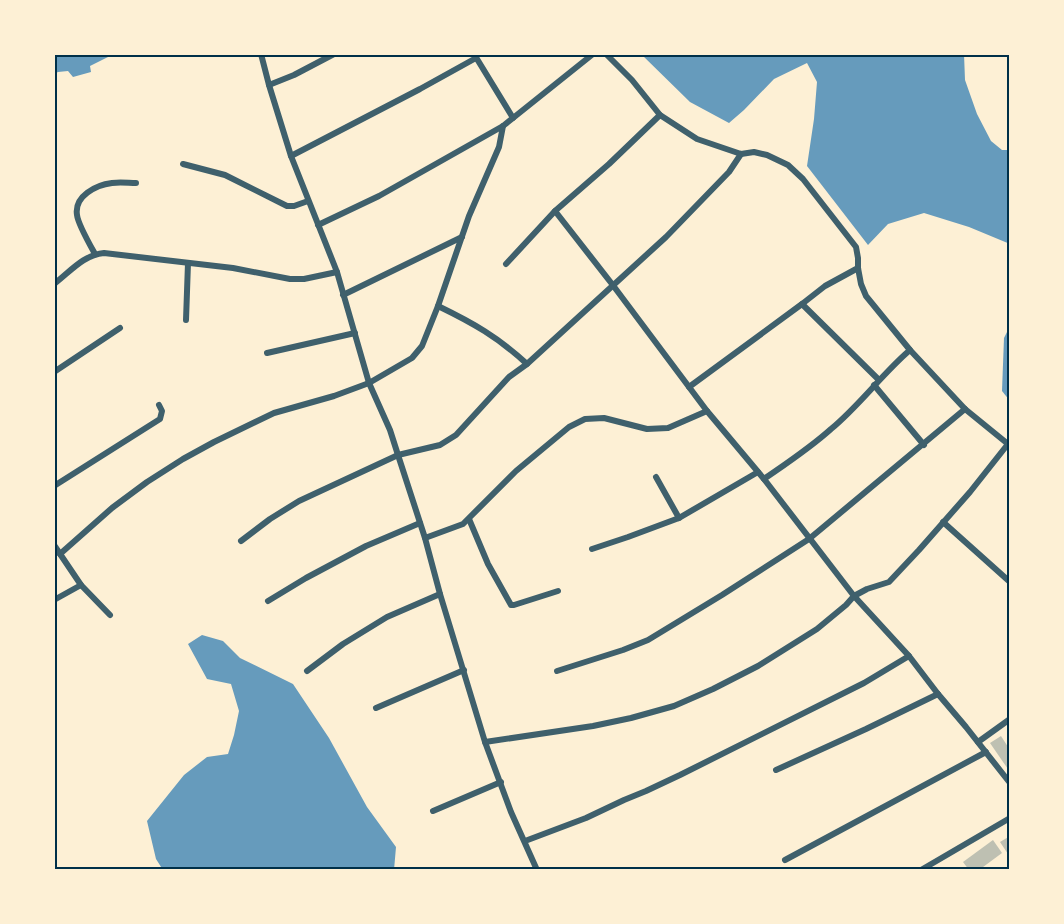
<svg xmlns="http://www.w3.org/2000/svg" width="1064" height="924" font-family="'Golos Text',sans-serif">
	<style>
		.water { fill: #669bbc }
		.building { fill: #bec0b2 }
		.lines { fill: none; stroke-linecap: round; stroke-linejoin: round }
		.minor { stroke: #3f606c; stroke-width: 6 }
		.neatline { fill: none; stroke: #003049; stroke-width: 2 }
	</style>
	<rect width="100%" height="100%" fill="#fdf0d5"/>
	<g class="water">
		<path d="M 54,54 L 77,54 L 84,57 L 90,54 L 111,54 L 112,55 L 90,66 L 91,72 L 73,77 L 68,71 L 58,72 L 54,74 Z"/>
		<path d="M 641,54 L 964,54 L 965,80 L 977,114 L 991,141 L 1002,150 L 1010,150 L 1010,244 L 969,227 L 924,213 L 888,224 L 868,245 L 807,166 L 814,119 L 817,82 L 807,63 L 774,79 L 744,110 L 729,123 L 690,102 Z"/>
		<path d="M 1010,326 L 1010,401 L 1002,391 L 1004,338 Z"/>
		<path d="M 202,635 L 223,641 L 240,658 L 293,684 L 329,738 L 367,807 L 396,847 L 394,870 L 163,870 L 156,859 L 147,821 L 184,775 L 207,757 L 228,754 L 234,735 L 239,711 L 231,684 L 207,679 L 188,644 Z"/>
	</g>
	<g class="building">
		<path d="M 1001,736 L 1010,750 L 1010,772 L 990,743 Z"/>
		<path d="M 1010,836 L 1010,857 L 1000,842 Z"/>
		<path d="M 993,840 L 1002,853 L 979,870 L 969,870 L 963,862 Z"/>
	</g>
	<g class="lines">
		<g class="minor">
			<path d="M 261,54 L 269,85 L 291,156 L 337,272 L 369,383 L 390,430 L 398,455 L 425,538 L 440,594 L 485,742 L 511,812 L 537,870"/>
			<path d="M 474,54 L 513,118"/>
			<path d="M 269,85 L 294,75 L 334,54"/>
			<path d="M 291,156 L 420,89 L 476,58"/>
			<path d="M 183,164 L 225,175 L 287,206 L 294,206 L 308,201"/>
			<path d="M 555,211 L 612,284 L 707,411 L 764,479 L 854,596 L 909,656 L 938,694 L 966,727 L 1010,783"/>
			<path d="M 318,225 L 379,196 L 503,126 L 593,54"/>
			<path d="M 95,254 C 90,245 78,224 77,215 C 74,196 96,185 112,183 C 120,182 129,183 136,183"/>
			<path d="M 506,264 L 555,211 L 609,164 L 660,115"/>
			<path d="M 54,284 C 70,272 83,255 104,253 L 233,268 L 290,279 L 304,279 L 337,272"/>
			<path d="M 343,295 L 462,237"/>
			<path d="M 802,304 L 879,380"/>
			<path d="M 438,306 C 473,323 498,337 527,364"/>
			<path d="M 186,320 L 188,263"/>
			<path d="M 267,353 L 355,333"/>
			<path d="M 54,372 L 120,328"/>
			<path d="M 874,385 L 924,445"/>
			<path d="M 689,387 L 802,304 L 825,286 L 858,268"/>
			<path d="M 656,477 L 679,518 L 758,472"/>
			<path d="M 764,479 C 787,463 810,448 831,429 C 860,405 882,374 910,350"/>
			<path d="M 54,486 L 160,419 L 162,411 L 159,405"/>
			<path d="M 469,519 L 488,564 L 511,605 L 514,605 L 558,591"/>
			<path d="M 943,522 L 1010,582"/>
			<path d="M 425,538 L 463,524 L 516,471 L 569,427 L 585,419 L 604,418 L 647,429 L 668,428 L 707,411"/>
			<path d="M 241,541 L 270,519 L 299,501 L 398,455 L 440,445 L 456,435 L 509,377 L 527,364 L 666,237 L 729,172 L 741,154"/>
			<path d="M 54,545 L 81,585 L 110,615"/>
			<path d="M 592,549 L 628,537 L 679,518"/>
			<path d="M 60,554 L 112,508 L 147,482 L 183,459 L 214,442 L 274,413 L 334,396 L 369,383 L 412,358 L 422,346 L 438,306 L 469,216 L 499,147 L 503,126"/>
			<path d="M 54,600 L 81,585"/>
			<path d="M 268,601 L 306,578 L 366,546 L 420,523"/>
			<path d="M 307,671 L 343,644 L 387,617 L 440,594"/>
			<path d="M 557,671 L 623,650 L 648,640 L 722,595 L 809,539 L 965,409"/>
			<path d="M 376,708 L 464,670"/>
			<path d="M 485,742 L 593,726 L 631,718 L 674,706 L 713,689 L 758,666 L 817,629 L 846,605 L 854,596 L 867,589 L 889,582 L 919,550 L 970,492 L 1008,444 L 965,409 L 910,350 L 866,296 L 861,284 L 858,268 L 858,258 L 856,247 L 803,179 L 788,165 L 767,155 L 754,152 L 741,154 L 697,139 L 660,115 L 632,80 L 606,54"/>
			<path d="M 978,742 L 1010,719"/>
			<path d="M 776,770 L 866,729 L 938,694"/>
			<path d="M 433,811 L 501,782"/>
			<path d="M 525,841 L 586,818 L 624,800 L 646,791 L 680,775 L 864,683 L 909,656"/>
			<path d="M 785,860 L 986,752"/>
			<path d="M 921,870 L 1010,818"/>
		</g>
	</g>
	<rect width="1064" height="924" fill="none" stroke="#fdf0d5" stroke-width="111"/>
	<rect x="56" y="56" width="952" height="812" class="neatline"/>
</svg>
